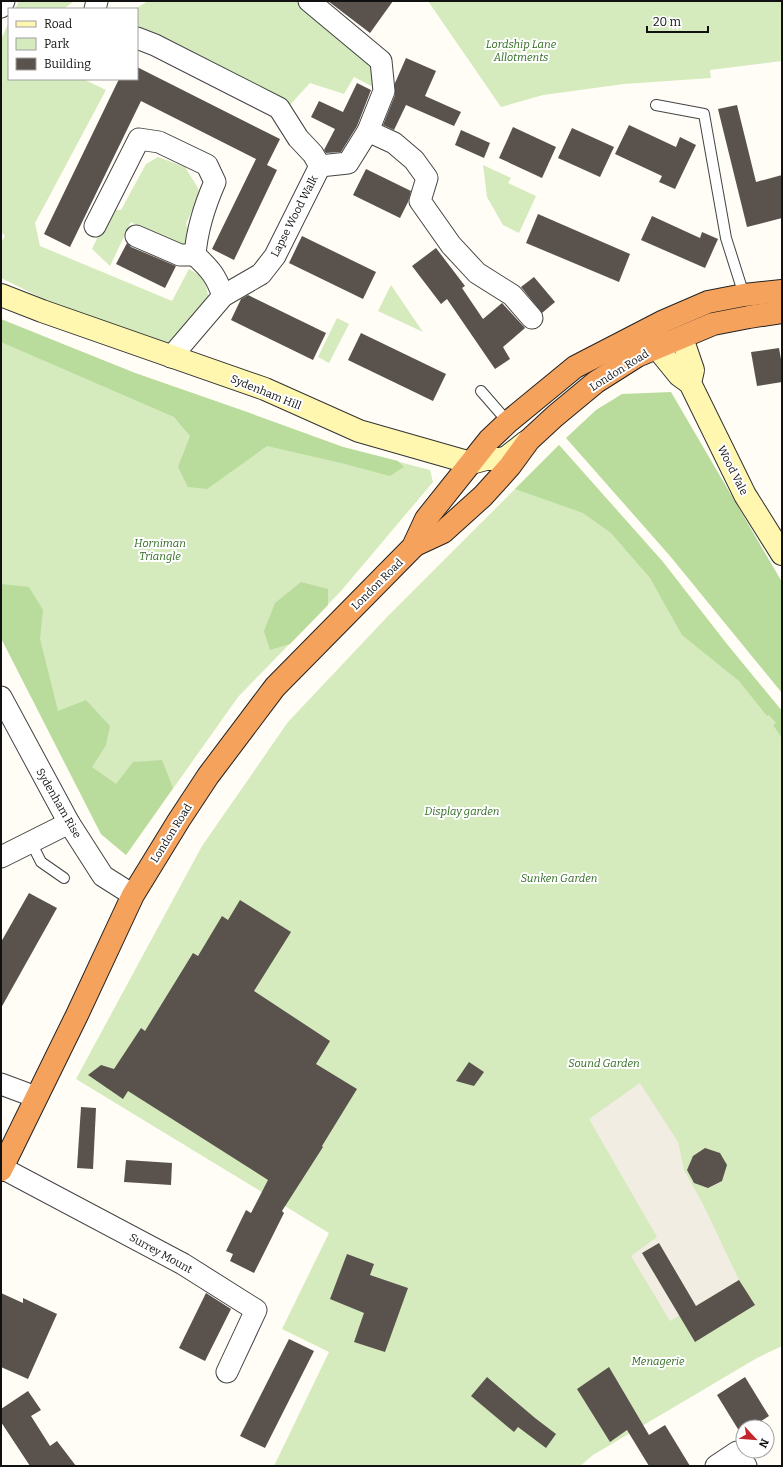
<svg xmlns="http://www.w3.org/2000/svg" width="783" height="1467" font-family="Bitter,serif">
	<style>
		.green { fill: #d5ebbd }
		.forest { fill: #b9dc9c }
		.plaza { fill: #f1ede2; fill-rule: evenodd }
		.building { fill: #5a524d }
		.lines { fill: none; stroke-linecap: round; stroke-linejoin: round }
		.lane-casing { stroke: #444; stroke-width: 12 }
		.street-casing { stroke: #444; stroke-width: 23 }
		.secondary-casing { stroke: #333; stroke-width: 24 }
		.highway-casing { stroke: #222; stroke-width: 24 }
		.lane { stroke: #fff; stroke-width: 10 }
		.street { stroke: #fff; stroke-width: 21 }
		.secondary { stroke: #fff6b0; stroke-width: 22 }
		.highway { stroke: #f5a25d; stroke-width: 22 }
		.labels { text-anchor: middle; stroke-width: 4; stroke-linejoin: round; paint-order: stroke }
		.park-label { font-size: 11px; font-style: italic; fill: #2f6b1f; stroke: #fff }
		.street-label { font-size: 11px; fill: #111; stroke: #fff }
	</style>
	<rect width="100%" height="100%" fill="#fffdf5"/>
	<g class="green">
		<path d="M 19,1 L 74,1 L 64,9 L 15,9 Z"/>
		<path d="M 148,1 L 298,1 L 375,46 L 377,89 L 354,77 L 344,94 L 310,83 L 288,107 L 137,30 L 137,9 L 135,9 Z"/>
		<path d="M 428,1 L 782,1 L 782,61 L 710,70 L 711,78 L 624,84 L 543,95 L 501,107 Z"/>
		<path d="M 9,22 L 9,79 L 83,79 L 106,90 L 35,223 L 40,246 L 172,301 L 189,269 L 204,278 L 209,299 L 171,347 L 58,306 L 1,278 L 1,243 L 5,236 L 1,232 L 1,39 Z"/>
		<path d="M 158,157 L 185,167 L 198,188 L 200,195 L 186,223 L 189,238 L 182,251 L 131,222 L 110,266 L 92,249 L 111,210 L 121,210 L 146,164 Z"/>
		<path d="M 483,165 L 511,178 L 508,183 L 536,196 L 519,233 L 503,225 L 487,197 Z"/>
		<path d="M 391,285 L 423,332 L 378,311 Z"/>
		<path d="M 337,318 L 349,324 L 329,363 L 318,357 Z"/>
		<path d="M 1,320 L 135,373 L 244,411 L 343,447 L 430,470 L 433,482 L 341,591 L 238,697 L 126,855 L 101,834 L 1,638 Z"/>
		<path d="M 559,445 L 663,562 L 726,643 L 782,711 L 782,1346 L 757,1358 L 593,1455 L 580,1466 L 274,1466 L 329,1352 L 282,1329 L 329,1233 L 76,1079 L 202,846 L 288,722 L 387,617 Z"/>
	</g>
	<g class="forest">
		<path d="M 1,319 L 135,373 L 244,411 L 343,447 L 398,461 L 404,467 L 390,476 L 341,463 L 267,446 L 207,489 L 188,487 L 178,467 L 190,436 L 174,417 L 1,342 Z"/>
		<path d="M 671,392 L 782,582 L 782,693 L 670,556 L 566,438 L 596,410 L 622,394 Z"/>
		<path d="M 559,445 L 663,562 L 726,643 L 782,711 L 782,738 L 773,725 L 776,723 L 769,715 L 767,716 L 739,681 L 682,635 L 650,578 L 611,533 L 583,513 L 515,489 Z"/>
		<path d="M 301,582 L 328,589 L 328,605 L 290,644 L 270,650 L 264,631 L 275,603 Z"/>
		<path d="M 1,584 L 29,587 L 43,610 L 40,639 L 58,711 L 86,700 L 110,726 L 106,745 L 92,767 L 116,784 L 133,762 L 162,760 L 173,788 L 126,855 L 101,834 L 1,638 Z"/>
	</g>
	<path class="plaza" d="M 640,1083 L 678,1142 L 684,1170 L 704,1206 L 739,1280 L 670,1321 L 631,1256 L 657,1237 L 589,1119 ZM 659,1243 L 671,1302 L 642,1253 Z"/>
	<g class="building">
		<path d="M 328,1 L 393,1 L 370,33 Z"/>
		<path d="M 406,58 L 436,71 L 425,96 L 461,112 L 454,126 L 406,105 L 394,130 L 383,125 L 395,95 L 395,83 Z"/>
		<path d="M 137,67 L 280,139 L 267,165 L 277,170 L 234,260 L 212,249 L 256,159 L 141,101 L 70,247 L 44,234 L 119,79 L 137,79 Z"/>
		<path d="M 357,83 L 371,90 L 357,126 L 341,152 L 326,153 L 324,150 L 335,129 L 311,117 L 319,101 L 343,112 Z"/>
		<path d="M 737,105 L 756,182 L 782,175 L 782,218 L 747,227 L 718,109 Z"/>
		<path d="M 629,125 L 676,147 L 680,137 L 696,145 L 675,189 L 659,182 L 662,176 L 615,154 Z"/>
		<path d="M 513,127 L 556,147 L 542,178 L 499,158 Z"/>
		<path d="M 572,128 L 614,147 L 600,177 L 558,158 Z"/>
		<path d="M 461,130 L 490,143 L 484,158 L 455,145 Z"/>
		<path d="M 366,169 L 411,191 L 408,202 L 400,218 L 353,195 Z"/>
		<path d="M 538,214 L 630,254 L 619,282 L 526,243 Z"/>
		<path d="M 652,216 L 700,238 L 702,232 L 718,239 L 705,268 L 641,240 Z"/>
		<path d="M 302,236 L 376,272 L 363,299 L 289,263 Z"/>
		<path d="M 127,243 L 131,247 L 176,266 L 165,288 L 116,264 Z"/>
		<path d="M 436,248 L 465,286 L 462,288 L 483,319 L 502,303 L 525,328 L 503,347 L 510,359 L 495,369 L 447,299 L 441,304 L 412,266 Z"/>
		<path d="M 534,277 L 555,302 L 542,313 L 521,287 Z"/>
		<path d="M 248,295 L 326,333 L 313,360 L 231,320 L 241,299 Z"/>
		<path d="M 361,333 L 446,374 L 433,401 L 348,360 Z"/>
		<path d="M 779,348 L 782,365 L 782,382 L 757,386 L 751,352 Z"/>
		<path d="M 29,893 L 57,908 L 1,1008 L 1,942 Z"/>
		<path d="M 240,900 L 291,932 L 254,991 L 330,1041 L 316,1064 L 357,1089 L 322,1146 L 323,1147 L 282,1211 L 284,1213 L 254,1273 L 230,1261 L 233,1254 L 226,1251 L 246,1210 L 251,1213 L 268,1180 L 128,1091 L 123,1099 L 88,1075 L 101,1065 L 114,1069 L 141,1028 L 145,1031 L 193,953 L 198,956 L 222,916 L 228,920 Z"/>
		<path d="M 469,1062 L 484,1072 L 474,1086 L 456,1081 Z"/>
		<path d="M 81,1107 L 96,1108 L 93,1169 L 77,1168 Z"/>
		<path d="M 705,1148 L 720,1153 L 727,1165 L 722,1181 L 708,1188 L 694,1183 L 687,1170 L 693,1156 Z"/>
		<path d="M 126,1160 L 172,1163 L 171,1185 L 124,1182 Z"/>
		<path d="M 659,1243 L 696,1306 L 739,1280 L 755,1305 L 695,1342 L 642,1253 Z"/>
		<path d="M 347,1254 L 374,1264 L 370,1275 L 408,1288 L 385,1352 L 354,1342 L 364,1313 L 330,1299 Z"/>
		<path d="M 1,1293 L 23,1303 L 23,1298 L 57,1314 L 28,1379 L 1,1367 Z"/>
		<path d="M 206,1293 L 231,1309 L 205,1361 L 179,1348 Z"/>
		<path d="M 289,1339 L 314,1351 L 265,1448 L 240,1436 Z"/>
		<path d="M 609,1367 L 649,1435 L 665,1425 L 690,1466 L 649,1466 L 627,1430 L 610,1442 L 577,1389 Z"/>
		<path d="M 487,1377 L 535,1418 L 556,1434 L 546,1448 L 518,1427 L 514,1432 L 471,1396 Z"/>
		<path d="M 745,1377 L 769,1416 L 752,1427 L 743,1427 L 743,1432 L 741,1434 L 717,1395 Z"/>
		<path d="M 28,1391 L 41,1410 L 31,1416 L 50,1446 L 57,1441 L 76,1466 L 30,1466 L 1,1422 L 1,1409 Z"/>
	</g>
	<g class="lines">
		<defs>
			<g id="lane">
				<path d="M 656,105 L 704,114 L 726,238 L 744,295"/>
				<path d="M 481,391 L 508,422"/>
				<path d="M 31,842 L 41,862 L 64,878"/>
			</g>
			<g id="street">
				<path d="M 309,1 L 381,61 L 384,91 L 368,131 L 348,163 L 320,166"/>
				<path d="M 1,7 L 4,1"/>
				<path d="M 95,9 L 97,1"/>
				<path d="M 137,38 L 155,45 L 279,108 L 298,138 L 313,154 L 320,166"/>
				<path d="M 368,131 L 394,143 L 414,160 L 427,178 L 420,201 L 451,245 L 477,273 L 512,295 L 532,318"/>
				<path d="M 95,226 L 139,139 L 159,142 L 207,165 L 215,182 C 204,207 197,229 195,255 C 211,270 216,276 223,296"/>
				<path d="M 136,236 L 180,255 L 195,255"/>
				<path d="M 171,357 L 223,296 L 261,274 L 275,256 L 320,166"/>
				<path d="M 1,697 L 69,823 L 103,876 L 133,895"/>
				<path d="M 1,857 L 69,823"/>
				<path d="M 1,1084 L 36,1097"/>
				<path d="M 2,1168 L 183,1264 L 256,1310 L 227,1372"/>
				<path d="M 716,1466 L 737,1452 L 746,1466"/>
			</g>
			<g id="secondary">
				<path d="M 1,295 L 42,311 L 265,389 L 359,431 L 471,463 L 486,459 L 500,459 L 507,457 L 526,442"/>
				<path d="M 682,338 L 693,370 L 690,383"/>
				<path d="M 657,348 L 679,375 L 690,383 L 745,495 L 782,554"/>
			</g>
			<g id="highway">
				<path d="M 415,545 L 443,532 L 483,496 L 510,466 L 529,440 L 555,416 L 596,382 L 637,356 L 713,324 L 749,317 L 782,312"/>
				<path d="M 1,1170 L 77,1015 L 133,895 L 179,820 L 208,776 L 275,687 L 413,547 L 426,519 L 489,440 L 508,422 L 575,367 L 664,321 L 708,302 L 744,295 L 782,291"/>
			</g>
		</defs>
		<use href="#lane" class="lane-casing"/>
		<use href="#street" class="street-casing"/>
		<use href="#secondary" class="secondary-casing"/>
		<use href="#highway" class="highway-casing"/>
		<use href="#lane" class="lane"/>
		<use href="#street" class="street"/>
		<use href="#secondary" class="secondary"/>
		<use href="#highway" class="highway"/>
	</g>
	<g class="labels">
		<g class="park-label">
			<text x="521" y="48">Lordship Lane<tspan x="521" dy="13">Allotments</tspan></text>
			<text x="160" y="547">Horniman<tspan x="160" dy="13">Triangle</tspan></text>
			<text x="462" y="815">Display garden</text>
			<text x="559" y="882">Sunken Garden</text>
			<text x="604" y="1067">Sound Garden</text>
			<text x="658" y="1365">Menagerie</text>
		</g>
		<g class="street-label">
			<text transform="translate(294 216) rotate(-63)" y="4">Lapse Wood Walk</text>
			<text transform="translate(619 370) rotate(-32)" y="4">London Road</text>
			<text transform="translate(266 392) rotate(22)" y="4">Sydenham Hill</text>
			<text transform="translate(733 470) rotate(63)" y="4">Wood Vale</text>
			<text transform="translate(377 584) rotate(-45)" y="4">London Road</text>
			<text transform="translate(59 803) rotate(60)" y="4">Sydenham Rise</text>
			<text transform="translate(171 833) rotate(-58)" y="4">London Road</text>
			<text transform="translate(161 1253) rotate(29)" y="4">Surrey Mount</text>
		</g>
	</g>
	<rect width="783" height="1467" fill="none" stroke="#111111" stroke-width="4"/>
	<rect x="8" y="8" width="130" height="72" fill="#ffffff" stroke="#a0a0a0"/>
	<rect x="16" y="21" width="20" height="6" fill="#fff6b0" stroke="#a0a0a0"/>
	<text x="44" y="28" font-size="12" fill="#111111">Road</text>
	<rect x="16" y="38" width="20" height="12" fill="#d5ebbd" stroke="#a0a0a0"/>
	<text x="44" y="48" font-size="12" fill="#111111">Park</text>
	<rect x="16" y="58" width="20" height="12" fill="#5a524d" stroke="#a0a0a0"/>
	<text x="44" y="68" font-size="12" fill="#111111">Building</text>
	<g transform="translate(755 1439) rotate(116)"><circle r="19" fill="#ffffff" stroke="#a0a0a0"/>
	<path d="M0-3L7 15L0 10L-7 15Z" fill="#c4262e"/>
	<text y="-6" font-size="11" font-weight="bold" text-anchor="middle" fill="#111111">N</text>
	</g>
	<path d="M647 26v6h61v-6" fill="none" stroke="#111111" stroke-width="2"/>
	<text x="653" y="26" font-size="12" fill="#111111" stroke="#ffffff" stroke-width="3" paint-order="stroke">20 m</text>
</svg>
